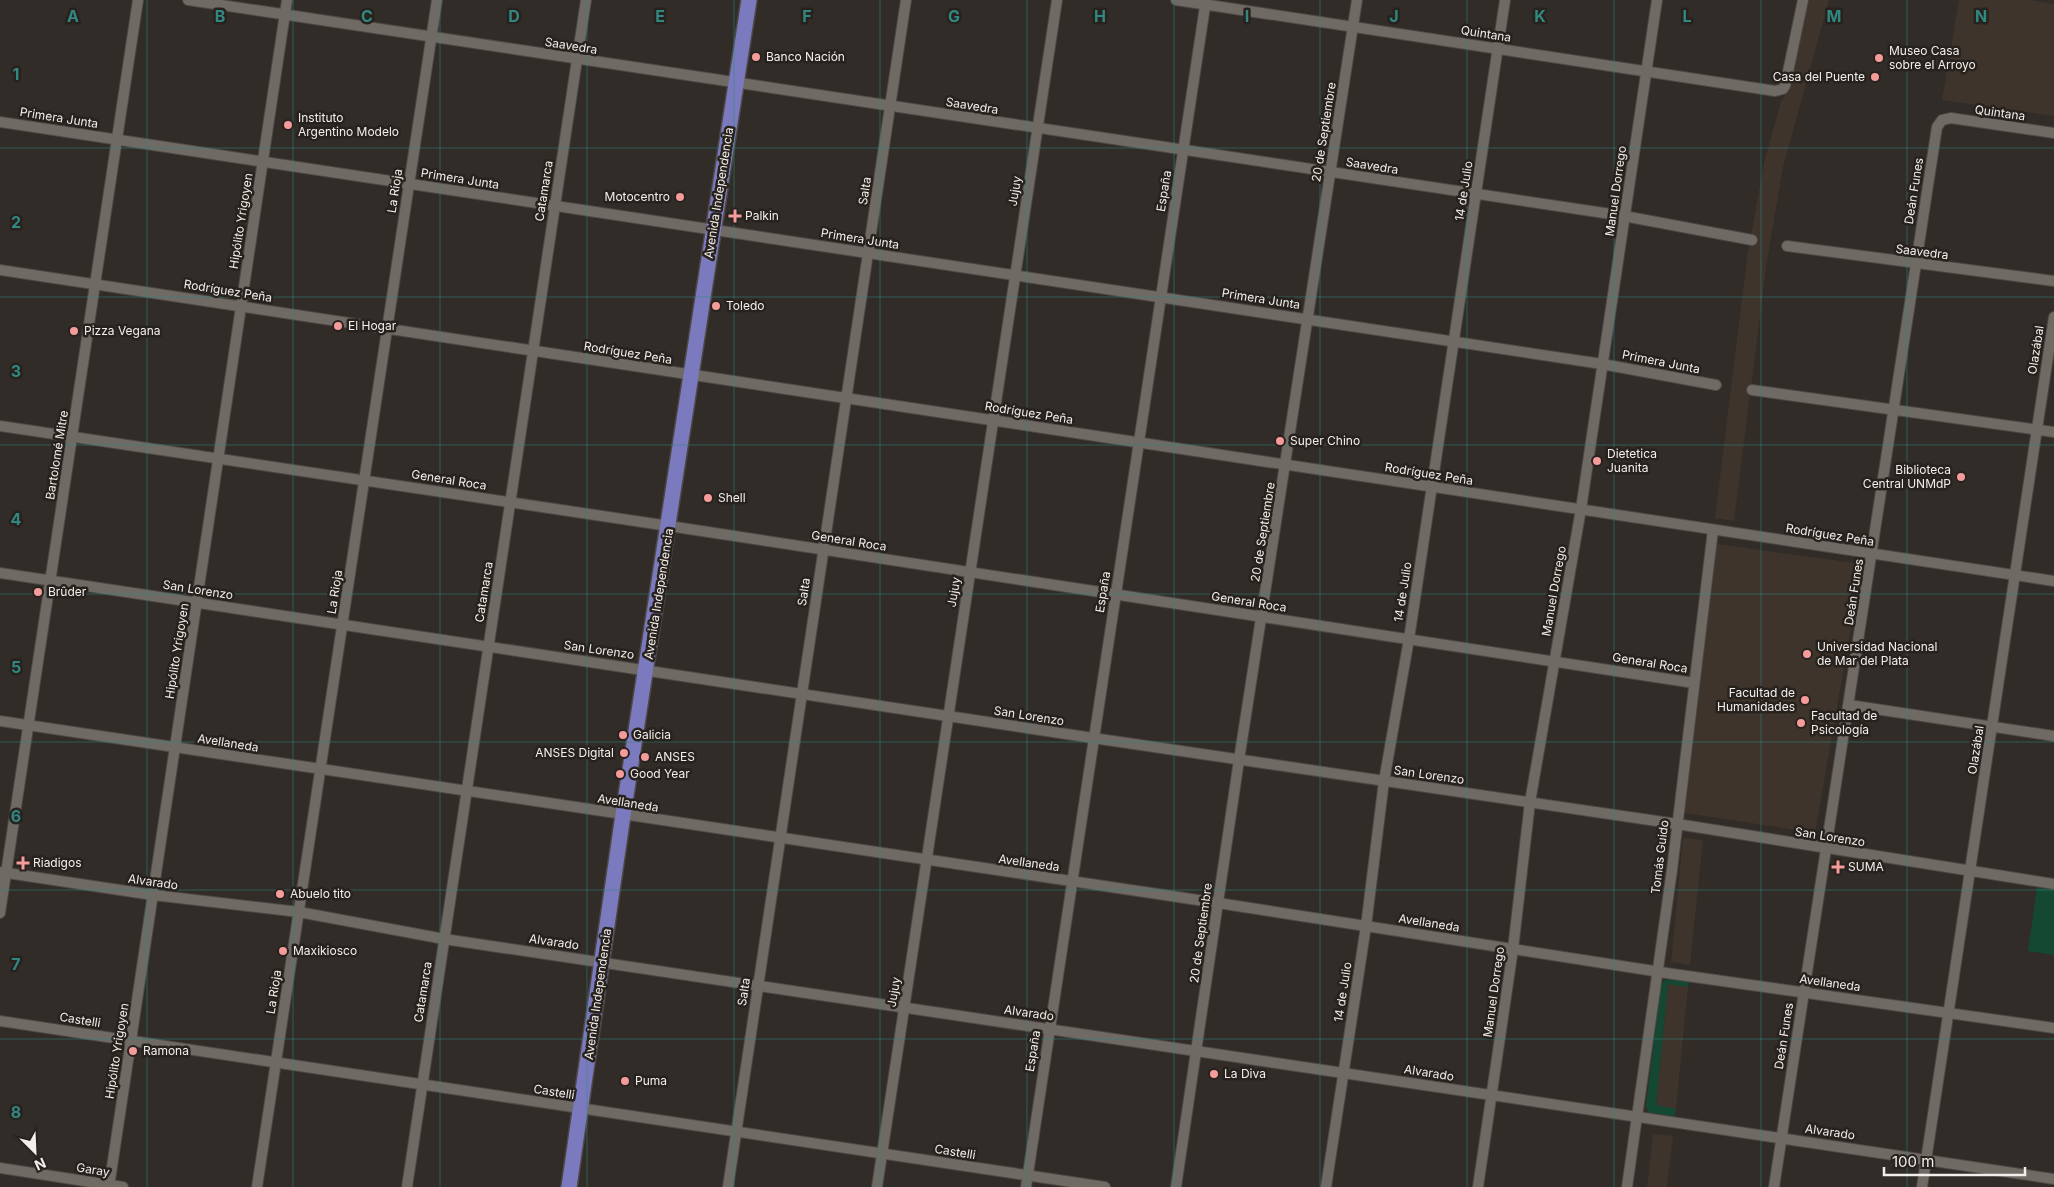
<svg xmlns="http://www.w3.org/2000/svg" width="2054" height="1187" font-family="Inter,sans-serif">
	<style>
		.built { fill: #3e342b }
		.green { fill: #154833 }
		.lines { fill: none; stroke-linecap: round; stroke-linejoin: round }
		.street-casing { stroke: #4d4845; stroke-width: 12 }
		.primary-casing { stroke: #4d4845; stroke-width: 18 }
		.street { stroke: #706a65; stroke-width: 10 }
		.primary { stroke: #7b7abe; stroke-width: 15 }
		.grid { fill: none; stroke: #318881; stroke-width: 1; stroke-opacity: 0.55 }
		.poi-dot { fill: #f59b9a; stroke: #27221d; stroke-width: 2 }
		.labels { text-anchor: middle; stroke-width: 5; stroke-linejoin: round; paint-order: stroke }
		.street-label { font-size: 12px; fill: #f2eeeb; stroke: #27221d }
		.poi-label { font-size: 12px; fill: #f2eeeb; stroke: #27221d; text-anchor: start }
		.grid-label { font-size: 16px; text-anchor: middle; font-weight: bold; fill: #318881; stroke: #27221d; stroke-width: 5; stroke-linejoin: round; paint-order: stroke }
	</style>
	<rect width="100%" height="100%" fill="#312c27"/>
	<g class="built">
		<path d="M 1809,0 L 1829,0 L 1783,167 L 1767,261 L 1734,521 L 1715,518 L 1747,258 L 1764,163 L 1781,101 L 1787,92 Z"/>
		<path d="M 1959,0 L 2030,0 L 2054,4 L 2054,116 L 1942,100 Z"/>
		<path d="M 1717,544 L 1862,564 L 1815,833 L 1685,813 Z"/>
		<path d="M 1683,838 L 1703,840 L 1690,965 L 1671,962 Z"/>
		<path d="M 1668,984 L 1688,987 L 1676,1109 L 1656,1105 Z"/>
		<path d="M 1653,1134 L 1673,1136 L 1667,1187 L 1647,1187 Z"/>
	</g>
	<g class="green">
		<path d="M 2037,887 L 2054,890 L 2054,955 L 2028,951 Z"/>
		<path d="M 1670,979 L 1689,981 L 1688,987 L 1668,984 L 1656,1105 L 1676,1109 L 1675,1116 L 1650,1113 L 1647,1110 L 1646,1105 L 1661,985 L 1665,980 Z"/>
	</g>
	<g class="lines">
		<defs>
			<g id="street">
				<path d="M 188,0 L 1624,216 L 1752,240"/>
				<path d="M 1176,0 L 1775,91 L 1783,89 L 1785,86 L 1803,0"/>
				<path d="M 0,122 L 1602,364 L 1716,385"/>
				<path d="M 1787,246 L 2054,281"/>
				<path d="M 0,270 L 2054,581"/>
				<path d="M 1752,390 L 2054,432"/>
				<path d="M 0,426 L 669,526 L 1694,683"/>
				<path d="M 0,573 L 1093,738 L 1677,824 L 2054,884"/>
				<path d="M 1849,705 L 2054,736"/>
				<path d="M 0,721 L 1218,903 L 1673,974 L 2054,1028"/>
				<path d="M 0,872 L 153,895 L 299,912 L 444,939 L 2054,1179"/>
				<path d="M 0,913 L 138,0"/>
				<path d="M 0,1021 L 1105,1187"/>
				<path d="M 0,1168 L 123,1187"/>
				<path d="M 109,1187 L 287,0"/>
				<path d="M 257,1187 L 437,0"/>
				<path d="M 407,1187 L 586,0"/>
				<path d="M 728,1187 L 906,0"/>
				<path d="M 877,1187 L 1057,0"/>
				<path d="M 1026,1187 L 1206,0"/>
				<path d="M 1176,1187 L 1239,760 L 1357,0"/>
				<path d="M 1326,1187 L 1366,926 L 1384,781 L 1409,639 L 1505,0"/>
				<path d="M 1478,1187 L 1513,949 L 1530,802 L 1581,509 L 1657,0"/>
				<path d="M 1627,1187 L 1672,870 L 1713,530"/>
				<path d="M 1774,1187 L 1937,127 L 1942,120 L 1951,118 L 2054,133"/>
				<path d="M 1922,1187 L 2054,317"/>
			</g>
			<path id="primary" d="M 569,1187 L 623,815 L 749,0"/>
		</defs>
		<use href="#street" class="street-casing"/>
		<use href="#primary" class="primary-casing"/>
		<use href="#street" class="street"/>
		<use href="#primary" class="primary"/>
	</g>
	<path class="grid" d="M 147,0 L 147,1187M 293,0 L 293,1187M 440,0 L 440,1187M 587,0 L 587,1187M 734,0 L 734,1187M 880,0 L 880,1187M 1027,0 L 1027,1187M 1174,0 L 1174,1187M 1320,0 L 1320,1187M 1467,0 L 1467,1187M 1614,0 L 1614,1187M 1761,0 L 1761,1187M 1907,0 L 1907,1187M 0,148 L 2054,148M 0,297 L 2054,297M 0,445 L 2054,445M 0,594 L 2054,594M 0,742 L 2054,742M 0,890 L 2054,890M 0,1039 L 2054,1039"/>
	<g class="poi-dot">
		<circle cx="756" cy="57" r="5"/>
		<circle cx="1879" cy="58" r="5"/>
		<circle cx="1875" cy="77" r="5"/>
		<circle cx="288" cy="125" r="5"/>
		<circle cx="680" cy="197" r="5"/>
		<path d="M732.5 208.5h5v5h5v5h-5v5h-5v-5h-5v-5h5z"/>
		<circle cx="716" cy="306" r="5"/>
		<circle cx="338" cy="326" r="5"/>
		<circle cx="74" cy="331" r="5"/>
		<circle cx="1280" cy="441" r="5"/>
		<circle cx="1597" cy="461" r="5"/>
		<circle cx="1961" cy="477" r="5"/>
		<circle cx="708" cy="498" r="5"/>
		<circle cx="38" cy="592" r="5"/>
		<circle cx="1807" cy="654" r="5"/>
		<circle cx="1805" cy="700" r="5"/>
		<circle cx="1801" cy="723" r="5"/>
		<circle cx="623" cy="735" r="5"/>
		<circle cx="624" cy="753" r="5"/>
		<circle cx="645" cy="757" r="5"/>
		<circle cx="620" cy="774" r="5"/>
		<path d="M20.5 855.5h5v5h5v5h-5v5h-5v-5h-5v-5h5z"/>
		<path d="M1835.5 859.5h5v5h5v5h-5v5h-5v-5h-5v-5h5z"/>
		<circle cx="280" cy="894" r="5"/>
		<circle cx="283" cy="951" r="5"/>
		<circle cx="133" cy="1051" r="5"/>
		<circle cx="1214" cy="1074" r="5"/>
		<circle cx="625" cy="1081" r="5"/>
	</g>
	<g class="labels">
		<g class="street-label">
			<text transform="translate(1486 34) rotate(9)" y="4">Quintana</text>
			<text transform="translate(571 46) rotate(9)" y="4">Saavedra</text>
			<text transform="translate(972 106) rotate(9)" y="4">Saavedra</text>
			<text transform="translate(2000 113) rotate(8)" y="4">Quintana</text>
			<text transform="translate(59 118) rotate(9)" y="4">Primera Junta</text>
			<text transform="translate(1324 132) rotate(-81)" y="4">20 de Septiembre</text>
			<text transform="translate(1372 166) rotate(9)" y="4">Saavedra</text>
			<text transform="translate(460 179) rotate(9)" y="4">Primera Junta</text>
			<text transform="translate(395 191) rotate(-81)" y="4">La Rioja</text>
			<text transform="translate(544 191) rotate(-81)" y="4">Catamarca</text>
			<text transform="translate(865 191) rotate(-81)" y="4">Salta</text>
			<text transform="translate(1015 191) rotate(-81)" y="4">Jujuy</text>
			<text transform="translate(1164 191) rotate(-81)" y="4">España</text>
			<text transform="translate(1464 191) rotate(-81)" y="4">14 de Julio</text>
			<text transform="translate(1616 191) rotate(-82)" y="4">Manuel Dorrego</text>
			<text transform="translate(1914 191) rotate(-81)" y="4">Deán Funes</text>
			<text transform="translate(719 193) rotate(-81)" y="4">Avenida Independencia</text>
			<text transform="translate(241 221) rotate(-81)" y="4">Hipólito Yrigoyen</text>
			<text transform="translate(860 239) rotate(9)" y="4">Primera Junta</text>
			<text transform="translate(1922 252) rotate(7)" y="4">Saavedra</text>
			<text transform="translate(228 291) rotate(9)" y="4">Rodríguez Peña</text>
			<text transform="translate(1261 299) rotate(9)" y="4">Primera Junta</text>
			<text transform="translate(2036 350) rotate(-81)" y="4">Olazábal</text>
			<text transform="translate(628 353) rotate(9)" y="4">Rodríguez Peña</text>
			<text transform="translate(1661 362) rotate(11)" y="4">Primera Junta</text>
			<text transform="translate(1029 413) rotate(9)" y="4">Rodríguez Peña</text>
			<text transform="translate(57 455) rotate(-81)" y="4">Bartolomé Mitre</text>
			<text transform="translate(1429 474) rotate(9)" y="4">Rodríguez Peña</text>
			<text transform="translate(449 480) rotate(9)" y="4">General Roca</text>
			<text transform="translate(1263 532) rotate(-81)" y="4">20 de Septiembre</text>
			<text transform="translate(1830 535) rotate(9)" y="4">Rodríguez Peña</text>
			<text transform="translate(849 541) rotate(9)" y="4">General Roca</text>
			<text transform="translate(198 590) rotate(9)" y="4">San Lorenzo</text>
			<text transform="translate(1554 591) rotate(-80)" y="4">Manuel Dorrego</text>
			<text transform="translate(335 592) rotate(-81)" y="4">La Rioja</text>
			<text transform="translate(484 592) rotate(-81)" y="4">Catamarca</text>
			<text transform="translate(804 592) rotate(-81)" y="4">Salta</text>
			<text transform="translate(954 592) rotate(-81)" y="4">Jujuy</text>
			<text transform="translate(1103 592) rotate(-81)" y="4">España</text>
			<text transform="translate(1403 592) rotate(-81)" y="4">14 de Julio</text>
			<text transform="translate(1854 592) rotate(-81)" y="4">Deán Funes</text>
			<text transform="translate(659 594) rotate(-81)" y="4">Avenida Independencia</text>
			<text transform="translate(1249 602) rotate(9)" y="4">General Roca</text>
			<text transform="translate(599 650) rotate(8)" y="4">San Lorenzo</text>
			<text transform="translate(177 651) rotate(-81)" y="4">Hipólito Yrigoyen</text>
			<text transform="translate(1650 663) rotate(9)" y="4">General Roca</text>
			<text transform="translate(1029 716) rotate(9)" y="4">San Lorenzo</text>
			<text transform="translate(228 743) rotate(9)" y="4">Avellaneda</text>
			<text transform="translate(1976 750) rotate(-81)" y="4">Olazábal</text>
			<text transform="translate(1429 775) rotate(8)" y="4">San Lorenzo</text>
			<text transform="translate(628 803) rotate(9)" y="4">Avellaneda</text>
			<text transform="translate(1830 837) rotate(9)" y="4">San Lorenzo</text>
			<text transform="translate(1660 857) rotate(-83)" y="4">Tomás Guido</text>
			<text transform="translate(1029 863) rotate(8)" y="4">Avellaneda</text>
			<text transform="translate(153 882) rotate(8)" y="4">Alvarado</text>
			<text transform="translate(1429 923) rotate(9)" y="4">Avellaneda</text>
			<text transform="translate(1201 933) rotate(-82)" y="4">20 de Septiembre</text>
			<text transform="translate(554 942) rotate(8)" y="4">Alvarado</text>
			<text transform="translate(1830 983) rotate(8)" y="4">Avellaneda</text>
			<text transform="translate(274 992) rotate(-81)" y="4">La Rioja</text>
			<text transform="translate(423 992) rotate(-81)" y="4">Catamarca</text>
			<text transform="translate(744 992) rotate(-81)" y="4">Salta</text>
			<text transform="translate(894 992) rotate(-81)" y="4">Jujuy</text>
			<text transform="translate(1343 992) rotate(-81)" y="4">14 de Julio</text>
			<text transform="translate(1494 992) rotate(-82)" y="4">Manuel Dorrego</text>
			<text transform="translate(598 994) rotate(-82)" y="4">Avenida Independencia</text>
			<text transform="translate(1029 1013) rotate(8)" y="4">Alvarado</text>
			<text transform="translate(80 1020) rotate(9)" y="4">Castelli</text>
			<text transform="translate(1784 1036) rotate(-81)" y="4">Deán Funes</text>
			<text transform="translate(117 1051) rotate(-81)" y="4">Hipólito Yrigoyen</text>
			<text transform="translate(1033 1051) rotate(-81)" y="4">España</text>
			<text transform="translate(1429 1073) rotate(9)" y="4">Alvarado</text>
			<text transform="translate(554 1092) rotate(9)" y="4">Castelli</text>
			<text transform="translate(1830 1132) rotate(8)" y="4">Alvarado</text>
			<text transform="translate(955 1152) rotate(9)" y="4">Castelli</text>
			<text transform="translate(93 1170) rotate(9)" y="4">Garay</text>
		</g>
		<g class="poi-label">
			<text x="1889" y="55">Museo Casa<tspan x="1889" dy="14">sobre el Arroyo</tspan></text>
			<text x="766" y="61">Banco Nación</text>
			<text x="1865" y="81" text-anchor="end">Casa del Puente</text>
			<text x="298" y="122">Instituto<tspan x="298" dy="14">Argentino Modelo</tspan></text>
			<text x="670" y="201" text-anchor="end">Motocentro</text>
			<text x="745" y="220">Palkin</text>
			<text x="726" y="310">Toledo</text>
			<text x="348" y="330">El Hogar</text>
			<text x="84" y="335">Pizza Vegana</text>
			<text x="1290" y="445">Super Chino</text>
			<text x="1607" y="458">Dietetica<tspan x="1607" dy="14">Juanita</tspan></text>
			<text x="1951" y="474" text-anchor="end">Biblioteca<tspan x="1951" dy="14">Central UNMdP</tspan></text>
			<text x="718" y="502">Shell</text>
			<text x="48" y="596">Brûder</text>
			<text x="1817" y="651">Universidad Nacional<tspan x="1817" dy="14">de Mar del Plata</tspan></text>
			<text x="1795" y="697" text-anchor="end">Facultad de<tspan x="1795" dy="14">Humanidades</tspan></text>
			<text x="1811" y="720">Facultad de<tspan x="1811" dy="14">Psicología</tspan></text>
			<text x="633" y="739">Galicia</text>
			<text x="614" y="757" text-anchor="end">ANSES Digital</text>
			<text x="655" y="761">ANSES</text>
			<text x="630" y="778">Good Year</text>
			<text x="33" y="867">Riadigos</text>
			<text x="1848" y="871">SUMA</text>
			<text x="290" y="898">Abuelo tito</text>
			<text x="293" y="955">Maxikiosco</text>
			<text x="143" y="1055">Ramona</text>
			<text x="1224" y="1078">La Diva</text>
			<text x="635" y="1085">Puma</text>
		</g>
	</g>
	<g class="grid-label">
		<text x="73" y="22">A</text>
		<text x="220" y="22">B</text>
		<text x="367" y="22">C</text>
		<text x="514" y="22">D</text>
		<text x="660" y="22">E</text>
		<text x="807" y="22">F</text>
		<text x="954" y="22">G</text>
		<text x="1100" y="22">H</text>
		<text x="1247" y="22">I</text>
		<text x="1394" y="22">J</text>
		<text x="1540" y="22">K</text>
		<text x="1687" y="22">L</text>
		<text x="1834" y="22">M</text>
		<text x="1981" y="22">N</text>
		<text x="16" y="80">1</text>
		<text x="16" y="228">2</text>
		<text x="16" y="377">3</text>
		<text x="16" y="525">4</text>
		<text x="16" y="673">5</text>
		<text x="16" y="822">6</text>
		<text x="16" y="970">7</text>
		<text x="16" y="1118">8</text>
	</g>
	<g transform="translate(35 1152) rotate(156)" stroke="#27221d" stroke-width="4" paint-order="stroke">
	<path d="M0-4L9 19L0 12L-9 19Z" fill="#f2eeeb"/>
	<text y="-8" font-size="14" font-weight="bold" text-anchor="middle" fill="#f2eeeb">N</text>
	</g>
	<path d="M1884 1167v8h141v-8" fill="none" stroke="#f2eeeb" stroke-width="2.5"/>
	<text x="1892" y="1167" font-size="15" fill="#f2eeeb" stroke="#27221d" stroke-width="4" paint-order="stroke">100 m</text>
</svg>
